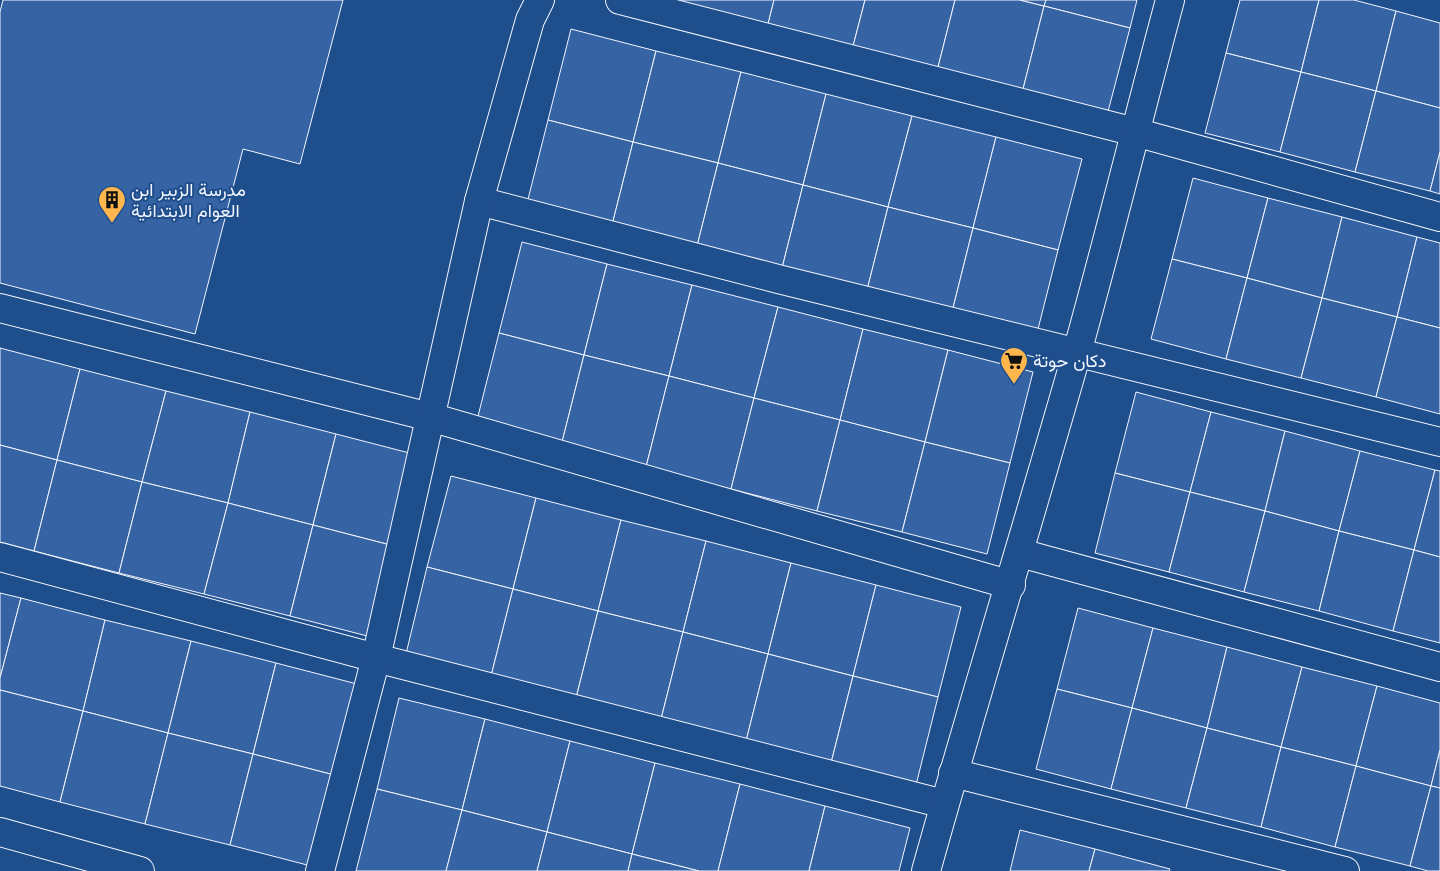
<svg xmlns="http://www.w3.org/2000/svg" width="1440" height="871" font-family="'DM Sans',Vazirmatn,sans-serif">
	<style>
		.building { fill: #3563a3; stroke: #f2f6ff }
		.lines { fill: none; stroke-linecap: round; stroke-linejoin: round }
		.minor-casing { stroke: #f2f6ff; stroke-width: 30 }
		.minor { stroke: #1f4e8c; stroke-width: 28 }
		.labels { text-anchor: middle; stroke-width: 4; stroke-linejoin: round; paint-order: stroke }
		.poi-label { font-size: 18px; fill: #f2f6ff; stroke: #1f4e8c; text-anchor: start }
	</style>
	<rect width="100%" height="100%" fill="#1f4e8c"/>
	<g class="building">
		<path d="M 3,0 L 343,0 L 300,164 L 243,149 L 195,334 L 0,283 L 0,12 Z"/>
		<path d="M 683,0 L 774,0 L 766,32 L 681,10 Z"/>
		<path d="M 774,0 L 865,0 L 851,54 L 766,32 Z"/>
		<path d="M 865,0 L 955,0 L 936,75 L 851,54 Z"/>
		<path d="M 955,0 L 1020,0 L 1044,6 L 1021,97 L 936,75 Z"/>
		<path d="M 1020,0 L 1046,0 L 1044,6 Z"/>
		<path d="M 1046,0 L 1137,0 L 1130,28 L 1044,6 Z"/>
		<path d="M 1240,0 L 1319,0 L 1301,72 L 1226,53 Z"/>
		<path d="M 1319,0 L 1354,0 L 1396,11 L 1376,91 L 1301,72 Z"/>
		<path d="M 1044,6 L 1130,28 L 1106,119 L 1021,97 Z"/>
		<path d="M 1396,11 L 1440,23 L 1440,108 L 1376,91 Z"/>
		<path d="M 571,29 L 656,51 L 633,142 L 548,120 Z"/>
		<path d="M 656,51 L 741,72 L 718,163 L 633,142 Z"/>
		<path d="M 1226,53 L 1301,72 L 1280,152 L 1205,133 Z"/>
		<path d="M 741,72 L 826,94 L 803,185 L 718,163 Z"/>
		<path d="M 1301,72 L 1376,91 L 1355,172 L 1280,152 Z"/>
		<path d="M 1376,91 L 1440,108 L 1440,152 L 1430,191 L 1355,172 Z"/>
		<path d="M 826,94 L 912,116 L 888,207 L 803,185 Z"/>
		<path d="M 912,116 L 996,137 L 973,228 L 888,207 Z"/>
		<path d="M 548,120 L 633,142 L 610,233 L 525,211 Z"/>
		<path d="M 996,137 L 1082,159 L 1058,250 L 973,228 Z"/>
		<path d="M 633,142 L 718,163 L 695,254 L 610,233 Z"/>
		<path d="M 1440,152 L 1440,194 L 1430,191 Z"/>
		<path d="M 718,163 L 803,185 L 780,276 L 695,254 Z"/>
		<path d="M 1193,178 L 1268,198 L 1247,278 L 1172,259 Z"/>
		<path d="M 803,185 L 888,207 L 865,298 L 780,276 Z"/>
		<path d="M 1268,198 L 1342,217 L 1322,298 L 1247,278 Z"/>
		<path d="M 888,207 L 973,228 L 950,320 L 865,298 Z"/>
		<path d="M 1342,217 L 1417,237 L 1397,317 L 1322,298 Z"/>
		<path d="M 973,228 L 1058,250 L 1035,341 L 950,320 Z"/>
		<path d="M 1417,237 L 1440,243 L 1440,328 L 1397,317 Z"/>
		<path d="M 522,242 L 607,264 L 584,355 L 499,333 Z"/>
		<path d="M 1172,259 L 1247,278 L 1226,359 L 1151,339 Z"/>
		<path d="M 607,264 L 692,285 L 669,376 L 584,355 Z"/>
		<path d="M 1247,278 L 1322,298 L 1301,378 L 1226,359 Z"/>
		<path d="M 692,285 L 778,307 L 754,398 L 669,376 Z"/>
		<path d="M 1322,298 L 1397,317 L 1376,397 L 1301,378 Z"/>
		<path d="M 778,307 L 863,329 L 840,420 L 754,398 Z"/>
		<path d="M 1397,317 L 1440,328 L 1440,414 L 1376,397 Z"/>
		<path d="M 863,329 L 948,350 L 925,442 L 840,420 Z"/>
		<path d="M 499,333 L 584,355 L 561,446 L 476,424 Z"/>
		<path d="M 0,348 L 80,369 L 57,460 L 0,445 Z"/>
		<path d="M 948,350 L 1033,372 L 1010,463 L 925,442 Z"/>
		<path d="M 584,355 L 669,376 L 646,467 L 561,446 Z"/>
		<path d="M 80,369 L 166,391 L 142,482 L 57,460 Z"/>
		<path d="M 669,376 L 754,398 L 731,489 L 646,467 Z"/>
		<path d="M 166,391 L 250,412 L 228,503 L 142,482 Z"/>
		<path d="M 1136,392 L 1211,412 L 1190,492 L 1115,473 Z"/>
		<path d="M 754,398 L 840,420 L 817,511 L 731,489 Z"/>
		<path d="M 250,412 L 336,434 L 313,525 L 228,503 Z"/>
		<path d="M 1211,412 L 1285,431 L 1265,511 L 1190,492 Z"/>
		<path d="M 840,420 L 925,442 L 902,532 L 817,511 Z"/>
		<path d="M 1285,431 L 1360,451 L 1339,531 L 1265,511 Z"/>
		<path d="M 336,434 L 421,456 L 398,547 L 313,525 Z"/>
		<path d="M 925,442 L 1010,463 L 987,554 L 902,532 Z"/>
		<path d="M 0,445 L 57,460 L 34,551 L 0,542 Z"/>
		<path d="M 1360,451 L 1435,470 L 1414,550 L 1339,531 Z"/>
		<path d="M 57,460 L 142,482 L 119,573 L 34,551 Z"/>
		<path d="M 1435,470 L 1440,471 L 1440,557 L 1414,550 Z"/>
		<path d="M 1115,473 L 1190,492 L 1169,572 L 1095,553 Z"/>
		<path d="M 451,476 L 536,498 L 513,589 L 427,567 Z"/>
		<path d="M 142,482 L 228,503 L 204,594 L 119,573 Z"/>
		<path d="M 1190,492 L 1265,511 L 1244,592 L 1169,572 Z"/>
		<path d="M 536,498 L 621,520 L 598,611 L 513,589 Z"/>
		<path d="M 228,503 L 313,525 L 290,616 L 204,594 Z"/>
		<path d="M 1265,511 L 1339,531 L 1319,611 L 1244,592 Z"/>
		<path d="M 621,520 L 706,541 L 683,632 L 598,611 Z"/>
		<path d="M 313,525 L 398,547 L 375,638 L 290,616 Z"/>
		<path d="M 1339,531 L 1414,550 L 1393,631 L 1319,611 Z"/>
		<path d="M 706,541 L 791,563 L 768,654 L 683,632 Z"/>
		<path d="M 1414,550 L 1440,557 L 1440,643 L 1393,631 Z"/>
		<path d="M 791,563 L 876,585 L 853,676 L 768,654 Z"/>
		<path d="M 427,567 L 513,589 L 490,680 L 405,658 Z"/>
		<path d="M 876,585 L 961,607 L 938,697 L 853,676 Z"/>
		<path d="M 513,589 L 598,611 L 575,702 L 490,680 Z"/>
		<path d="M 0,593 L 21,598 L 0,678 Z"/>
		<path d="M 21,598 L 105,620 L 83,711 L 0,690 L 0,678 Z"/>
		<path d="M 1078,608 L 1153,628 L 1132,708 L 1057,689 Z"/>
		<path d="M 598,611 L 683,632 L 660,723 L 575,702 Z"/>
		<path d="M 105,620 L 191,641 L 168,733 L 83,711 Z"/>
		<path d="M 1153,628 L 1227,647 L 1207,728 L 1132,708 Z"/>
		<path d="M 683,632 L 768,654 L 745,745 L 660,723 Z"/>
		<path d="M 191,641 L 276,663 L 253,754 L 168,733 Z"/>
		<path d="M 1227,647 L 1302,667 L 1281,747 L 1207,728 Z"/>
		<path d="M 768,654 L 853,676 L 830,767 L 745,745 Z"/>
		<path d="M 276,663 L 361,685 L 338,776 L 253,754 Z"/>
		<path d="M 1302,667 L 1377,686 L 1356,766 L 1281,747 Z"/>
		<path d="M 853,676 L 938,697 L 915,789 L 830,767 Z"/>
		<path d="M 1377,686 L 1440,703 L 1440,750 L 1431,786 L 1356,766 Z"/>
		<path d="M 1057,689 L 1132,708 L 1111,789 L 1036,769 Z"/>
		<path d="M 0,690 L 83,711 L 60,802 L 0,786 Z"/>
		<path d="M 399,698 L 485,719 L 462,810 L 377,789 Z"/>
		<path d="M 1132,708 L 1207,728 L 1186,808 L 1111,789 Z"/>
		<path d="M 83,711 L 168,733 L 145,824 L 60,802 Z"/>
		<path d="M 485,719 L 570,741 L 547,832 L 462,810 Z"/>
		<path d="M 1207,728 L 1281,747 L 1261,827 L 1186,808 Z"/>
		<path d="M 168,733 L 253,754 L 230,845 L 145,824 Z"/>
		<path d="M 570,741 L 655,763 L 632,854 L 547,832 Z"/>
		<path d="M 1281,747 L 1356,766 L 1335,847 L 1261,827 Z"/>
		<path d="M 1440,750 L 1440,788 L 1431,786 Z"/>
		<path d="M 253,754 L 338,776 L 315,867 L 230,845 Z"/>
		<path d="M 655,763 L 740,784 L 718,871 L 699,871 L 632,854 Z"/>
		<path d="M 1356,766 L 1431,786 L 1410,866 L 1335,847 Z"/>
		<path d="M 740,784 L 825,806 L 809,871 L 718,871 Z"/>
		<path d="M 1431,786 L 1440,788 L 1440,871 L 1428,871 L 1410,866 Z"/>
		<path d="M 377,789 L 462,810 L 446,871 L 356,871 Z"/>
		<path d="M 825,806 L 910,828 L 899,871 L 809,871 Z"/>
		<path d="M 462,810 L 547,832 L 537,871 L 446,871 Z"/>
		<path d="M 1020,830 L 1095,849 L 1089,871 L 1010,871 Z"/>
		<path d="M 547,832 L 632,854 L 628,871 L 537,871 Z"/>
		<path d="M 1095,849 L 1170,869 L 1169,871 L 1089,871 Z"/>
		<path d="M 632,854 L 699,871 L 628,871 Z"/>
	</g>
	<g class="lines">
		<defs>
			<g id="minor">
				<path d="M 620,0 L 1135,132 L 1440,217"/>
				<path d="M 479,201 L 778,279 L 1440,442"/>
				<path d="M 0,308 L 430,417 L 1011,585"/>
				<path d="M 1020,553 L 1440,667"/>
				<path d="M 0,557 L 376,658 L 944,804"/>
				<path d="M 953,773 L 1345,871"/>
				<path d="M 0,832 L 140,871"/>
				<path d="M 320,871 L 376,658 L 479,201 L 530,20 L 540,0"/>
				<path d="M 926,871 C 974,699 1027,528 1076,356 C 1109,238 1138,119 1170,0"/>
			</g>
		</defs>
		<use href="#minor" class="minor-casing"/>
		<use href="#minor" class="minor"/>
	</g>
	<defs>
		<symbol id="building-pin" viewBox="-11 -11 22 30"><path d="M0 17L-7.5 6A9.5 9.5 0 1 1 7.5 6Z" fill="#ffb74d" stroke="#1f4e8c"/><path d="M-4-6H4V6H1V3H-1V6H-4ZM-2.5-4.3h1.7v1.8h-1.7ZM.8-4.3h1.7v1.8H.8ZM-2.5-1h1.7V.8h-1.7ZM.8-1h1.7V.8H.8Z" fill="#111"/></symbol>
		<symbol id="supermarket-pin" viewBox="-11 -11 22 30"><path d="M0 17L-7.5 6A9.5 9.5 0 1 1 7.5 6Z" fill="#ffb74d" stroke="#1f4e8c"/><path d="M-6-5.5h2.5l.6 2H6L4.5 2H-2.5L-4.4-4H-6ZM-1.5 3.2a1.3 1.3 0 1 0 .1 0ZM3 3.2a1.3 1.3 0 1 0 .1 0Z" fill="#111"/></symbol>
	</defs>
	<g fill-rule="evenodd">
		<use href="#building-pin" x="96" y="184" width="32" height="43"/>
		<use href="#supermarket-pin" x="998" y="345" width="32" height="43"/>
	</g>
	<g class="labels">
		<g class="poi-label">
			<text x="131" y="196">مدرسة الزبير ابن<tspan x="131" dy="21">العوام الابتدائية</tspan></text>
			<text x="1033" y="367">دكان حوتة</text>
		</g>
	</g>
</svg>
